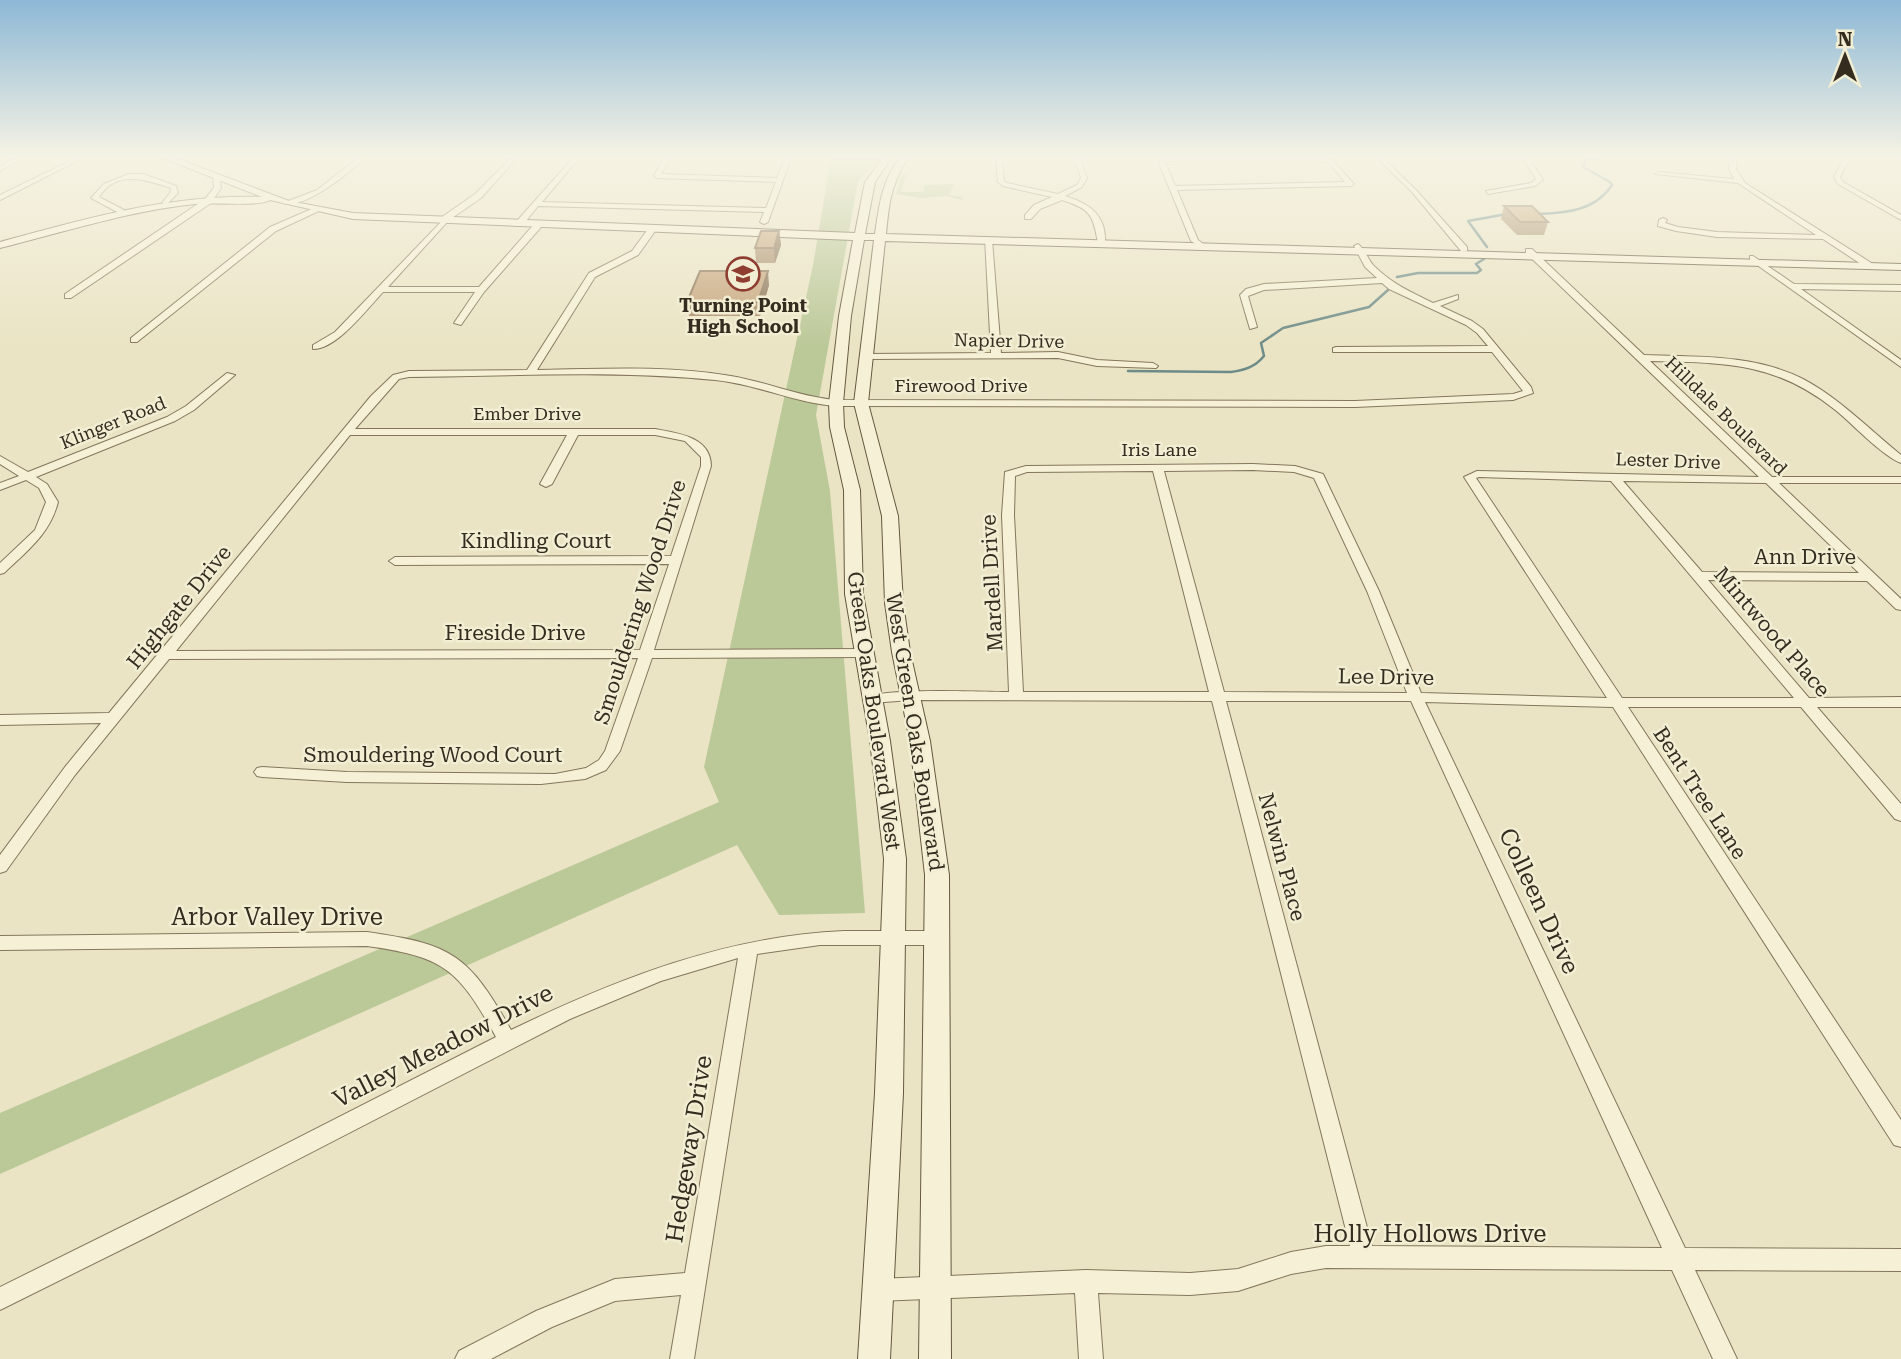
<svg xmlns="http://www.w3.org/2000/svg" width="1901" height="1359" font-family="'Roboto Serif',serif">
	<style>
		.green { fill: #bbc898 }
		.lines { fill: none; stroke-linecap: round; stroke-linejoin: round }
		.stream { stroke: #6d8b88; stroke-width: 2.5 }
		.street-casing { stroke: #83765c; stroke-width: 2 }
		.secondary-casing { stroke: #65583f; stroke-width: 2 }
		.street { fill: #f6f1d6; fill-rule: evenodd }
		.secondary { fill: #f6f1d6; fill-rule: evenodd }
		.wall { fill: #aa8e6b }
		.shaded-wall { fill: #8b7457 }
		.building { fill: #c6a57c; stroke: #8b7457; stroke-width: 2 }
		.labels { text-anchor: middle; stroke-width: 5; stroke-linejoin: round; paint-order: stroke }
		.far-poi-label { font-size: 18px; font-weight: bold; fill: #342c1f; stroke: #f2eed3 }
		.far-street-label { font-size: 18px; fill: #342c1f; stroke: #f2eed3 }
		.street-label { font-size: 21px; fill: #342c1f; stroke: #f2eed3 }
		.near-street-label { font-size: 24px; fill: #342c1f; stroke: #f2eed3 }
	</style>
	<rect width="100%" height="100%" fill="#eae4c4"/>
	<g class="green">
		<path d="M 831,158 L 881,158 L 858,181 L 816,415 L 830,491 L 865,913 L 779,915 L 737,845 L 0,1174 L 0,1113 L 719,802 L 704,767 L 813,265 Z"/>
		<path d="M 902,174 L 906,174 L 901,192 L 924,192 L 924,185 L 954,184 L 949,195 L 962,197 L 962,200 L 946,196 L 920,198 L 896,194 Z"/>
	</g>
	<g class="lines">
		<g class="stream">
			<path d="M 1537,214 C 1566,213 1595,211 1612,185 L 1610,182 L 1583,167 L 1586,160 L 1597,158"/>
			<path d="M 1487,247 L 1468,221 L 1507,214"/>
			<path d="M 1397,277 L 1418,273 L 1477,273 L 1481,270 L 1476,264 L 1484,259"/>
			<path d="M 1128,371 L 1231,372 C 1245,370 1255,367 1264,356 L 1261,343 L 1283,328 L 1369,307 L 1388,290"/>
		</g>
		<defs>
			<g id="street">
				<path d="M 16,158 L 23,158 L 0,171 L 0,166 Z"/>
				<path d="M 76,158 L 83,158 L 0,200 L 0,195 Z"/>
				<path d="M 358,158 L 365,158 C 350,172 303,211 283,203 L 317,190 Z"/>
				<path d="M 511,158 L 517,158 L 481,198 L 449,220 L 388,287 L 479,287 L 536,222 L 542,222 L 542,226 L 484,292 L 461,325 L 454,323 L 475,292 L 383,292 C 368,308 336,350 313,349 L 313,345 L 335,332 L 441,222 L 442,217 L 475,194 Z"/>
				<path d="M 573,158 L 579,158 L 542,202 L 766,208 L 776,182 L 657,178 L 654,176 L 664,158 L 670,158 L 661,174 L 777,178 L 785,158 L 791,158 L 768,222 L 764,224 L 760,222 L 764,212 L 538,206 L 522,226 L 516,226 L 516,222 Z"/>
				<path d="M 996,158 L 1002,158 L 1004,181 L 1007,183 L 1058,194 L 1077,185 L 1081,178 L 1074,158 L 1080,158 L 1087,178 L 1082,187 L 1065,196 C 1091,204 1107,216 1105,245 L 1098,243 C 1093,214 1090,209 1062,200 L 1040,209 L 1031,219 L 1025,219 L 1025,215 L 1034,205 L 1052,197 L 1003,186 L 998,182 Z"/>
				<path d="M 1157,158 L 1325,158 L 1333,161 L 1354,184 L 1351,186 L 1177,190 L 1198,240 L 1206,246 L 1202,248 L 1191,241 ZM 1165,161 L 1322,161 L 1329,163 L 1345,182 L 1175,186 Z"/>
				<path d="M 1377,158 L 1383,158 L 1416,190 L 1467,247 L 1467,251 L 1461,251 L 1412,192 Z"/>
				<path d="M 1441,158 L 1529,158 L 1543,180 L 1535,186 L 1488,194 L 1486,191 L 1531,183 L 1536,179 L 1525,161 L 1439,161 Z"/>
				<path d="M 1730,158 L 1736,158 L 1736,169 L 1745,183 L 1873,264 L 1873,268 L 1867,268 L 1823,239 L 1717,237 L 1676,231 L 1658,226 L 1659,220 L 1663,218 L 1667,220 L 1665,223 L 1678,227 L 1717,232 L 1816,235 L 1738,183 L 1655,174 L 1658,172 L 1734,179 L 1729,169 Z"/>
				<path d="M 1844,158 L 1850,158 L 1840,177 L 1843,182 L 1901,215 L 1901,220 L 1838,184 L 1834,177 Z"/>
				<path d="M 129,174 L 143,174 L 176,186 L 178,193 L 166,205 L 162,203 L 170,193 L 171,188 C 146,180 117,169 99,197 L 124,210 L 124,214 L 121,214 L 91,198 L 104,184 Z"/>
				<path d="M 216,174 L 219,176 L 221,188 L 211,203 L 71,298 L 65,298 L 65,294 L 205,199 L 214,188 L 213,176 Z"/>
				<path d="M 314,208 L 321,210 L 276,231 L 137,342 L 131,342 L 131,338 L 270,227 Z"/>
				<path d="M 651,225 L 658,227 L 638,255 L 595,277 L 537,370 C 601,369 668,365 731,376 C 767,382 800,397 836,400 L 1355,401 L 1513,394 L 1523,391 L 1492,352 L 1333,352 L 1333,348 L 1336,347 L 1488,346 L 1477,333 L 1466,325 L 1389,289 L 1382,283 L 1264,290 L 1248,296 L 1257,327 L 1250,329 L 1240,295 L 1246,289 L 1264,284 L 1377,278 L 1365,267 L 1354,246 L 1358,244 C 1365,249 1368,260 1374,266 C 1392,284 1411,292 1433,303 L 1458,295 L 1458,299 L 1440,306 L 1472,321 L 1483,329 L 1531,387 L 1533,393 L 1513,400 L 1355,407 L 836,406 C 794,403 757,384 715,380 C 614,370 511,376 409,377 L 399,379 L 355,429 L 655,429 C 678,433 711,437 711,466 L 654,650 L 863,649 L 870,653 L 863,657 L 652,658 L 620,751 L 606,770 L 585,779 L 541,784 L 347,782 L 262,777 L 257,776 L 254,772 L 257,768 L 262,767 L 347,772 L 555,774 L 586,768 L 599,760 L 605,751 L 638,658 L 169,659 L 75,775 L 6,871 L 0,873 L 0,855 L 65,767 L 101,723 L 0,725 L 0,715 L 109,713 L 371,396 L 393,375 L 409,371 L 527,370 L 589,273 L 632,251 ZM 350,435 L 567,435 L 540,484 L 546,487 L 552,484 L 578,435 L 655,435 L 685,441 L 701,457 L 701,466 L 671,556 L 395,557 L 389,561 L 395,565 L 669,564 L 640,650 L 176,651 Z"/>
				<path d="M 985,238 L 992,240 L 1001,353 L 1058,352 L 1097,360 L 1153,363 L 1158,366 L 1156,368 L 1097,366 L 1058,358 L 862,359 L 862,355 L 865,354 L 991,353 Z"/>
				<path d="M 1526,249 L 1532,249 L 1644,355 C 1697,357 1754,354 1803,379 C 1839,398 1869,429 1901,455 L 1901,463 C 1882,456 1852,423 1834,409 C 1773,361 1723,363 1650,361 L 1772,477 L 1901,477 L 1901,483 L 1779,483 L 1901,599 L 1901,610 L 1896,609 L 1867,581 L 1708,580 L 1809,698 L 1901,697 L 1901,707 L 1817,707 L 1901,804 L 1901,821 L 1895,819 L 1801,707 L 1628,707 L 1901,1120 L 1901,1147 L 1894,1145 L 1613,707 L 1425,702 L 1685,1248 L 1901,1249 L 1901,1271 L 1695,1270 L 1737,1359 L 1713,1359 L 1672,1270 L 1326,1268 L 1291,1274 L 1238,1291 L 1190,1295 L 1098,1293 L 1103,1359 L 1079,1359 L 1075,1293 L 878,1301 L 870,1298 L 867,1290 L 870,1282 L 878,1279 L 1086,1270 L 1190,1273 L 1238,1269 L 1291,1252 L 1326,1246 L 1350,1246 L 1212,701 L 911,700 L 871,703 L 864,699 C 877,687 985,692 1009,692 L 1002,515 L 1005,472 L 1026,466 L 1253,464 L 1295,466 L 1323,474 L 1379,591 L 1421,693 L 1607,698 L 1464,477 L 1477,471 L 1759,477 L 1526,253 ZM 1253,470 L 1294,472 L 1314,478 L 1367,591 L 1407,693 L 1224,692 L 1164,471 ZM 1153,471 L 1209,692 L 1023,692 L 1014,515 L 1015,476 L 1027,472 ZM 1479,477 L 1611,481 L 1794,698 L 1622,698 L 1476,478 ZM 1623,481 L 1766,483 L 1859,573 L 1702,572 ZM 1226,701 L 1411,701 L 1662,1248 L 1372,1246 Z"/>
				<path d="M 1753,256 L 1794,284 L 1901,285 L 1901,291 L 1801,289 L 1901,360 L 1901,367 L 1750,260 L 1750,256 Z"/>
				<path d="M 227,373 L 235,375 L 194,410 L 175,421 L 36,477 L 47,484 L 58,502 C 50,534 27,551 4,573 L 0,574 L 0,563 L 35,530 L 46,502 L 39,488 L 26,480 L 0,490 L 0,483 L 19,476 L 0,464 L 0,456 L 28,472 L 167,417 L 186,406 Z"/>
				<path d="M 844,931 L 939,931 L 945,933 L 948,938 L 945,943 L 939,945 L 820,945 L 757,954 L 694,1359 L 670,1359 L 681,1295 L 615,1301 L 552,1327 L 491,1359 L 455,1359 L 459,1351 L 536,1311 L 615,1279 L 685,1273 L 738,958 L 661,981 L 570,1019 L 153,1234 L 0,1310 L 0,1287 L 186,1195 L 496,1037 C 458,969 445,957 367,946 L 0,950 L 0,936 L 367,932 C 452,944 469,955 511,1030 C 617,979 726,936 844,931 Z"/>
			</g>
			<path id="secondary" d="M 163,158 L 175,158 L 289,201 L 353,213 L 855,233 L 865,182 L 883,158 L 891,158 L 875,182 L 865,234 L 875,234 C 879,206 882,180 900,158 L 908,158 C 891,185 889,202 886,234 L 1901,264 L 1901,270 L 885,241 L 868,403 L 898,516 L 903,603 L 910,652 L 930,741 L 949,875 L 951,1359 L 919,1359 L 925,875 L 910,741 L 892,652 L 885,603 L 882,516 L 854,403 L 874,240 L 864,240 L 851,316 L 843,403 L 844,427 L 860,490 L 863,594 L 890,741 L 906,859 L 903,1093 L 890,1359 L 858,1359 L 875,1093 L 884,859 L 870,741 L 845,594 L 844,490 L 830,427 L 829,403 L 839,316 L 853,240 L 353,219 L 270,200 C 260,207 212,202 195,204 C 128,211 65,232 0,248 L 0,242 C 87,218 171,194 262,197 Z"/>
		</defs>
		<use href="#street" class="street-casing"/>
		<use href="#secondary" class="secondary-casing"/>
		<use href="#street" class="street"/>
		<use href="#secondary" class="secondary"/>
	</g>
	<g class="wall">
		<path d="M 1504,206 L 1548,222 L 1544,235 L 1517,235 L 1501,219 Z"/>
		<path d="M 779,231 L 781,245 L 775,263 L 756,263 L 755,248 Z"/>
		<path d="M 769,285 L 760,316 L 689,316 L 687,302 Z"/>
	</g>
	<g class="shaded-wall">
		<path d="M 779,231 L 781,245 L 775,263 L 774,248 Z"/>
		<path d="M 768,271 L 769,285 L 760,316 L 758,302 Z"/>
	</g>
	<g class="building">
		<path d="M 1504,206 L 1532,206 L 1548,222 L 1520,222 Z"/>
		<path d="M 761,231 L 779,231 L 774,248 L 755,248 Z"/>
		<path d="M 700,271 L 768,271 L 758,302 L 687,302 Z"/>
	</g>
	<linearGradient id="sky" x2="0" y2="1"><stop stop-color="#8db8d6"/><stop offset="0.45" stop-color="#f6f3e4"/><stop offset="1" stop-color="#f6f3e4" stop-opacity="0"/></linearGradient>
	<rect width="1901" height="348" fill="url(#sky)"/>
	<defs>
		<symbol id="school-ring" viewBox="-11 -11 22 22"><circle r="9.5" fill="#f2eed3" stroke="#8e3d30" stroke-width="1.5"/><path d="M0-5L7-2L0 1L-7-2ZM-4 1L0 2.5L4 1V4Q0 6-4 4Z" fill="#8e3d30"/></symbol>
	</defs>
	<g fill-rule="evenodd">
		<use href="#school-ring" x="724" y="255" width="38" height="38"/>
	</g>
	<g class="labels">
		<g class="far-poi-label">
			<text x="743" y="312">Turning Point<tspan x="743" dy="21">High School</tspan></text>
		</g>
		<g class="far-street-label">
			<text transform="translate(1009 341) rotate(1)" y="6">Napier Drive</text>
			<text x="961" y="392">Firewood Drive</text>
			<text x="527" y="420">Ember Drive</text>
			<text transform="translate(1726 416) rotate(44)" y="6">Hilldale Boulevard</text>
			<text transform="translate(113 423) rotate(-22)" y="6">Klinger Road</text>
			<text x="1159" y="456">Iris Lane</text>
			<text transform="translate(1668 461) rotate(2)" y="6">Lester Drive</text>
		</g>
		<g class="street-label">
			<text x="536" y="548">Kindling Court</text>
			<text x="1805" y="564">Ann Drive</text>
			<text transform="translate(992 583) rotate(-93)" y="7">Mardell Drive</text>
			<text transform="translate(640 602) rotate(-72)" y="7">Smouldering Wood Drive</text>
			<text transform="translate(179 607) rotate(-51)" y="7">Highgate Drive</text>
			<text transform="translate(1772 632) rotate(49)" y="7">Mintwood Place</text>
			<text x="515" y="640">Fireside Drive</text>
			<text transform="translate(1386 677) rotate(1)" y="7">Lee Drive</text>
			<text transform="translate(874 711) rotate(82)" y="7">Green Oaks Boulevard West</text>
			<text transform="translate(915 732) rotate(81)" y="7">West Green Oaks Boulevard</text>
			<text x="433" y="762">Smouldering Wood Court</text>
			<text transform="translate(1700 793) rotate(57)" y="7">Bent Tree Lane</text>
			<text transform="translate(1282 857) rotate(75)" y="7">Nelwin Place</text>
		</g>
		<g class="near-street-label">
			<text transform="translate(1539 901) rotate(65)" y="8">Colleen Drive</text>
			<text x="277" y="925">Arbor Valley Drive</text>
			<text transform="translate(443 1046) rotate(-27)" y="8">Valley Meadow Drive</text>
			<text transform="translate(689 1149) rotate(-81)" y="8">Hedgeway Drive</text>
			<text x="1430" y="1242">Holly Hollows Drive</text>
		</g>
	</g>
	<g transform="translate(1845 56)" stroke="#f2eed3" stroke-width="5" paint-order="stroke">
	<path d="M0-5L12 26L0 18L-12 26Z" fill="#342c1f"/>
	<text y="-10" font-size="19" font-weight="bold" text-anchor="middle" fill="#342c1f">N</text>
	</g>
</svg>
